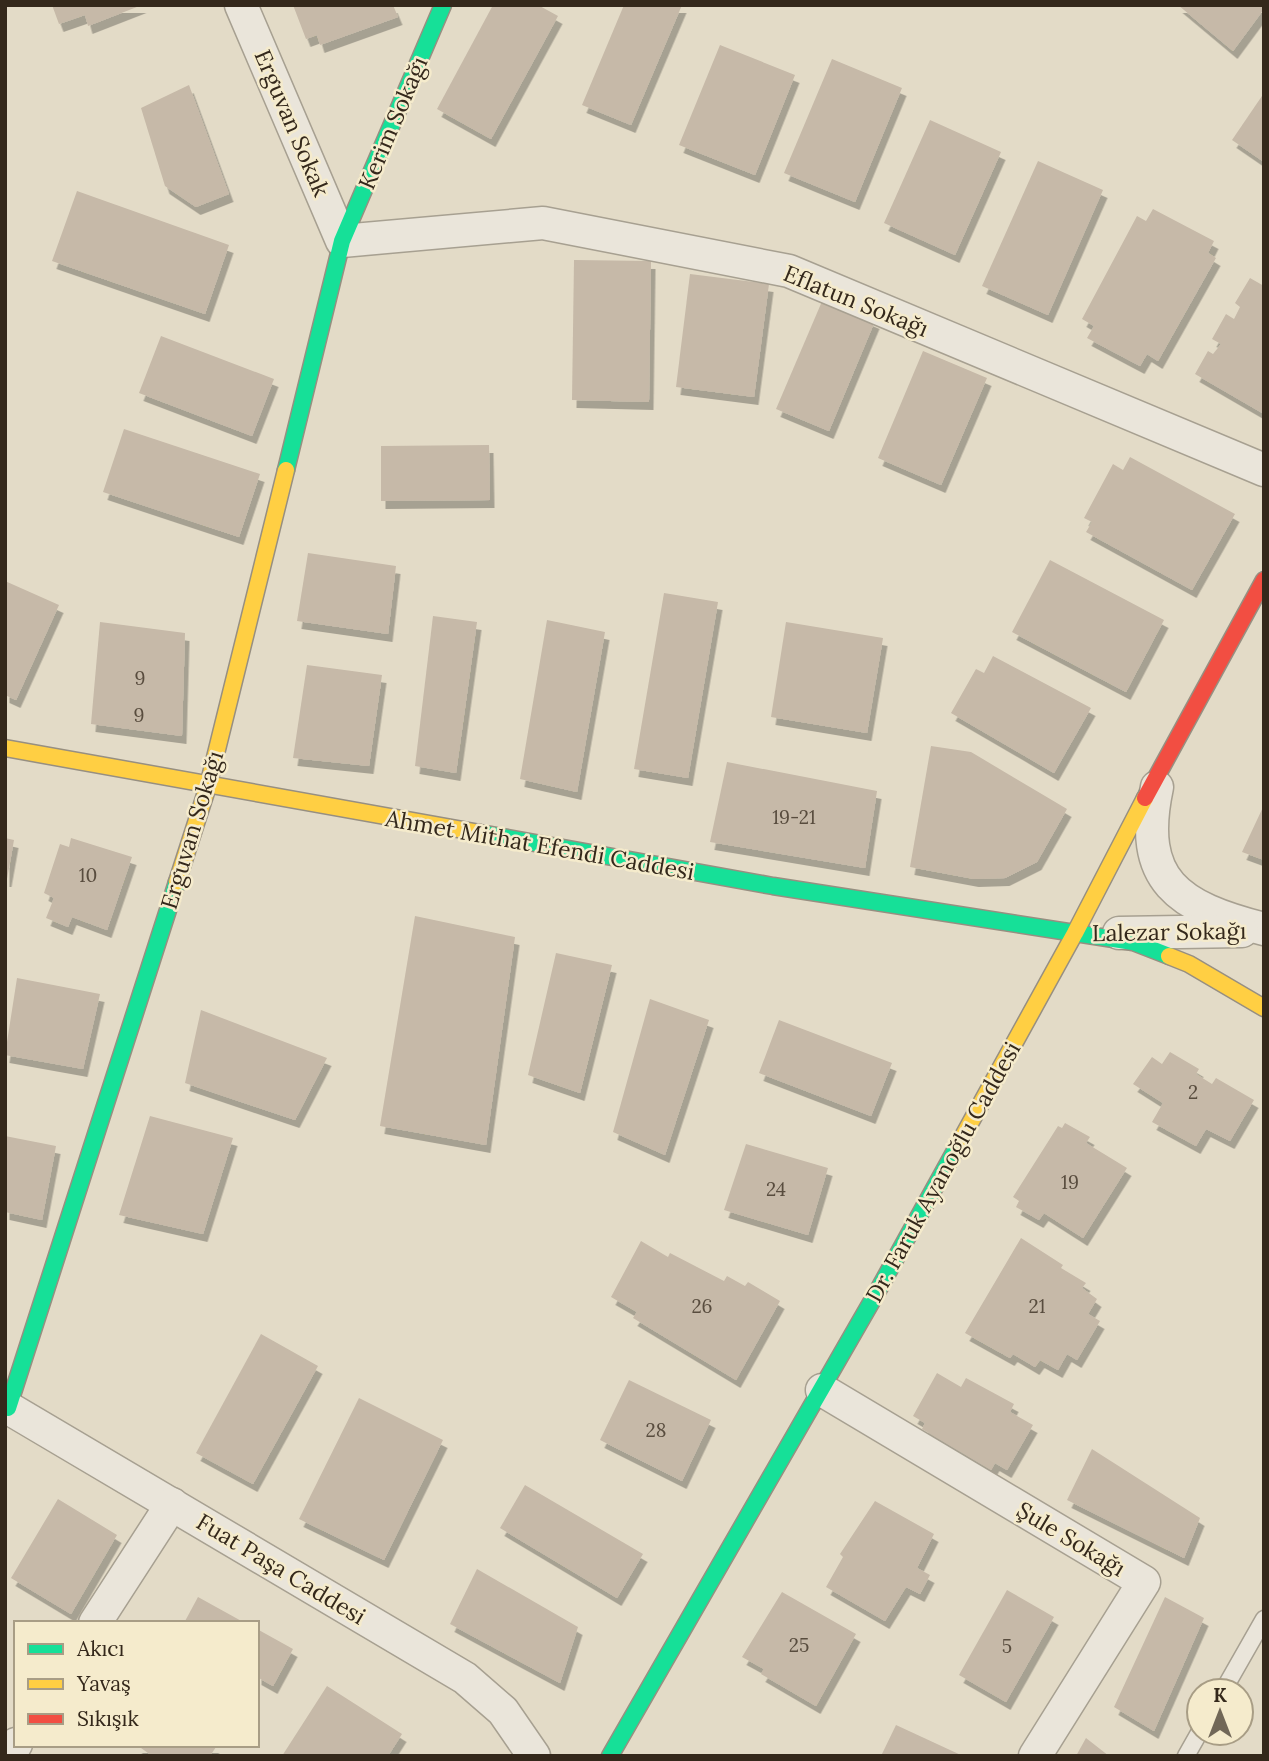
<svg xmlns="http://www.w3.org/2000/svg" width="1269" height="1761" font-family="Lora,serif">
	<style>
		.building { fill: #c6b9a8; filter: url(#shadow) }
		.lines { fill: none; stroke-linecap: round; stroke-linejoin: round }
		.lane-casing { stroke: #a7a091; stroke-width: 19 }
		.street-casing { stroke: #a7a091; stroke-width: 35 }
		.fast-casing { stroke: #978f81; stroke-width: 19 }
		.slow-casing { stroke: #978f81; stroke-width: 19 }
		.jam-casing { stroke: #978f81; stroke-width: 19 }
		.lane { stroke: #eae5da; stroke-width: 16 }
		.street { stroke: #eae5da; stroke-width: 32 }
		.fast { stroke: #16e098; stroke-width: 16 }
		.slow { stroke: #ffcf43; stroke-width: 16 }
		.jam { stroke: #f24e42; stroke-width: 16 }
		.labels { text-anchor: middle; stroke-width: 5; stroke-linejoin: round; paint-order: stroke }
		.number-label { font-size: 19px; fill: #584c3e }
		.street-label { font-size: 23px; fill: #34281b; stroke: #f5ebcc }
	</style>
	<defs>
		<filter id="shadow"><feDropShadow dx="4.5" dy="8" stdDeviation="0" flood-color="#0004"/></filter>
	</defs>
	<rect width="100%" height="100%" fill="#e3dbc7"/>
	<g class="building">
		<path d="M 52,5 L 142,5 L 88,26 L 85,15 L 59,24 Z"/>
		<path d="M 293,5 L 393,5 L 398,17 L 320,45 L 317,35 L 306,39 Z"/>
		<path d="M 493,5 L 538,5 L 558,16 L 491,139 L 437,109 Z"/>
		<path d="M 624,5 L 682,5 L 631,125 L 582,105 Z"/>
		<path d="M 1178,5 L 1264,5 L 1264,9 L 1233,51 Z"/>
		<path d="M 720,45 L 795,75 L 755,175 L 679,145 Z"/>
		<path d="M 832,59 L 902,88 L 855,202 L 784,173 Z"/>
		<path d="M 189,85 L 229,194 L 196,207 L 165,186 L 141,108 Z"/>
		<path d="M 1264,93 L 1264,162 L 1232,140 Z"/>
		<path d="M 930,120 L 1001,152 L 955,255 L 884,223 Z"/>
		<path d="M 1038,161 L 1103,190 L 1048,315 L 982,286 Z"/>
		<path d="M 77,191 L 229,245 L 205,314 L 52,261 Z"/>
		<path d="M 1153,209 L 1214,241 L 1208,253 L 1216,258 L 1158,361 L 1147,354 L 1140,366 L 1087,338 L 1094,326 L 1082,319 L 1137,216 L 1146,221 Z"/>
		<path d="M 574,260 L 651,261 L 649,402 L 572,400 Z"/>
		<path d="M 690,274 L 769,284 L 754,397 L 676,387 Z"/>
		<path d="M 1250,278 L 1264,286 L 1264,414 L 1195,374 L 1208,351 L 1213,354 L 1221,344 L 1212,339 L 1226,314 L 1234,319 L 1240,307 L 1235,303 Z"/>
		<path d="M 823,299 L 875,321 L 829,431 L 776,409 Z"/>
		<path d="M 161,336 L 274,379 L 252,436 L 139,393 Z"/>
		<path d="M 923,351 L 987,378 L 941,485 L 878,458 Z"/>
		<path d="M 124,429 L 260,474 L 239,537 L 103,492 Z"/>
		<path d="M 489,445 L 490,500 L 381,501 L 381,446 Z"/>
		<path d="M 1130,457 L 1235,514 L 1192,590 L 1086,532 L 1092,522 L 1084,518 L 1113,464 L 1123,470 Z"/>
		<path d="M 308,553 L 396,566 L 388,634 L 297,621 Z"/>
		<path d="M 1050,560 L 1164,620 L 1126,692 L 1012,632 Z"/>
		<path d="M 5,581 L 59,605 L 16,700 L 5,695 Z"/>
		<path d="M 664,593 L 718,602 L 688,778 L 634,769 Z"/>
		<path d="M 433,616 L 477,622 L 456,773 L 415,766 Z"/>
		<path d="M 547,620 L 605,632 L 577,792 L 520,779 Z"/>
		<path d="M 100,622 L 185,633 L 182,736 L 91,724 Z"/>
		<path d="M 786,622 L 883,638 L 867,733 L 771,717 Z"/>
		<path d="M 993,656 L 1091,708 L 1054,773 L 951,713 L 976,669 L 984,673 Z"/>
		<path d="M 307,665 L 382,675 L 369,766 L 293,758 Z"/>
		<path d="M 931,746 L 971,752 L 1067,809 L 1037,862 L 1005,878 L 974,879 L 910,867 Z"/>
		<path d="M 727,762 L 877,791 L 865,868 L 710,842 Z"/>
		<path d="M 1264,805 L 1264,860 L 1242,852 Z"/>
		<path d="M 5,838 L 14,840 L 7,879 L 5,879 Z"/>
		<path d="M 71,838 L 132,857 L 107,930 L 72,917 L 68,927 L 46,918 L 54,898 L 44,893 L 60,844 L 69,847 Z"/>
		<path d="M 415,916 L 515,937 L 486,1145 L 380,1126 Z"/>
		<path d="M 556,953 L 612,965 L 580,1093 L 528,1075 Z"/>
		<path d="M 17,978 L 100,994 L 83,1069 L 5,1055 Z"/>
		<path d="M 650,999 L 709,1020 L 665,1155 L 613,1132 Z"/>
		<path d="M 201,1010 L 327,1058 L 295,1120 L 185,1083 Z"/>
		<path d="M 779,1020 L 892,1063 L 871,1116 L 759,1073 Z"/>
		<path d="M 1170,1052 L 1199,1069 L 1196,1074 L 1212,1084 L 1216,1078 L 1254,1100 L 1230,1141 L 1206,1129 L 1196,1146 L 1152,1122 L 1163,1103 L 1133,1084 L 1152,1057 L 1162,1064 Z"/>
		<path d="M 150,1116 L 233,1138 L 203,1234 L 119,1215 Z"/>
		<path d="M 1065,1123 L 1090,1137 L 1086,1143 L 1127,1168 L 1083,1238 L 1044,1213 L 1039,1220 L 1016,1207 L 1019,1201 L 1013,1197 L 1058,1126 L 1062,1128 Z"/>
		<path d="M 5,1136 L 56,1146 L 42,1220 L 5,1212 Z"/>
		<path d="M 746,1144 L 828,1168 L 808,1235 L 724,1210 Z"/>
		<path d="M 1021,1238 L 1063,1265 L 1061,1268 L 1086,1283 L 1082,1288 L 1097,1299 L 1088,1314 L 1100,1321 L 1077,1360 L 1067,1354 L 1058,1370 L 1040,1360 L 1035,1367 L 1013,1354 L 1010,1358 L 965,1333 Z"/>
		<path d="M 641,1241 L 668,1257 L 670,1253 L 724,1281 L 727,1276 L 745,1286 L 748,1282 L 780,1301 L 736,1380 L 633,1318 L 637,1312 L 611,1297 Z"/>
		<path d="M 261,1334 L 318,1366 L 253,1484 L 196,1453 Z"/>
		<path d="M 937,1373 L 961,1387 L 966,1378 L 1014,1404 L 1010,1412 L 1033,1425 L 1007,1470 L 995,1463 L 991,1470 L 922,1429 L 925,1423 L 913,1416 Z"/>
		<path d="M 629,1380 L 711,1420 L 682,1481 L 600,1440 Z"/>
		<path d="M 359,1398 L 443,1440 L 384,1560 L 299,1519 Z"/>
		<path d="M 1092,1449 L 1200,1518 L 1184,1558 L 1067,1500 Z"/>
		<path d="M 525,1485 L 643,1554 L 617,1598 L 500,1528 Z"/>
		<path d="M 58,1499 L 117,1535 L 71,1614 L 11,1578 Z"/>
		<path d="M 875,1501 L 934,1534 L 917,1568 L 930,1575 L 920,1594 L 906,1587 L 885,1621 L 826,1587 L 843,1557 L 840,1554 Z"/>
		<path d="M 477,1569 L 578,1627 L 560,1683 L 450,1624 Z"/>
		<path d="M 1007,1590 L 1054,1617 L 1006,1702 L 959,1675 Z"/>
		<path d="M 782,1592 L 856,1634 L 816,1706 L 761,1674 L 764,1669 L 742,1657 Z"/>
		<path d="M 198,1597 L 245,1623 L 184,1623 Z"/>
		<path d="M 1165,1597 L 1204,1618 L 1154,1731 L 1114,1707 Z"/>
		<path d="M 257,1629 L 293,1649 L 273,1686 L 257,1677 Z"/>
		<path d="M 327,1686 L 402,1734 L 388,1756 L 282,1756 Z"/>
		<path d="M 896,1725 L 963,1756 L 881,1756 Z"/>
		<path d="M 1086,1738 L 1109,1756 L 1076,1756 Z"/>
		<path d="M 137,1745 L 214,1745 L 216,1747 L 210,1756 L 152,1756 Z"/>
	</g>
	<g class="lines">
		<defs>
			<g id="lane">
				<path d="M 1223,1691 L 1264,1619"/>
				<path d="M 1186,1756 L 1199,1733"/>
			</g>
			<g id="street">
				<path d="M 241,5 L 342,241 L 543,223 L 789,271 L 1264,470"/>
				<path d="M 1157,787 C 1137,881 1178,907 1264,929"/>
				<path d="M 1119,933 L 1242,931"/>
				<path d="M 822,1390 L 1144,1582 L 1035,1756"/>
				<path d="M 5,1406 L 465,1678 L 503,1711 L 534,1756"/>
				<path d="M 95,1623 L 172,1504"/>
				<path d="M 8,1756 L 16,1744"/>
			</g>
			<g id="fast">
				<path d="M 286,470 L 342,241 L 443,5"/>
				<path d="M 480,833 L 773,886 L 1133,942 L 1169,956"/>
				<path d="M 8,1408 L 177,882"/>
				<path d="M 610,1756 L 876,1294 L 962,1138"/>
			</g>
			<g id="slow">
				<path d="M 5,748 L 480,833"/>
				<path d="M 177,882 L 208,786 L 286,470"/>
				<path d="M 1169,956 L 1189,964 L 1264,1008"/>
				<path d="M 962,1138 L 1075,933 L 1145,798"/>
			</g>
			<path id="jam" d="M 1145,798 L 1264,580"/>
		</defs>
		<use href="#lane" class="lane-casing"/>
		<use href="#street" class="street-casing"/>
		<use href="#fast" class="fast-casing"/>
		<use href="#slow" class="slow-casing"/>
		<use href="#jam" class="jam-casing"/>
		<use href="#lane" class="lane"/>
		<use href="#street" class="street"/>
		<use href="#fast" class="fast"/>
		<use href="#slow" class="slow"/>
		<use href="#jam" class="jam"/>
	</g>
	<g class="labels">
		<g class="number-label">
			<text x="140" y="685">9</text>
			<text x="139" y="722">9</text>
			<text x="794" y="824">19-21</text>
			<text x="88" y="882">10</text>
			<text x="1193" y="1099">2</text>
			<text x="1070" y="1189">19</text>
			<text x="776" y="1196">24</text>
			<text x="702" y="1313">26</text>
			<text x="1037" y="1313">21</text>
			<text x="656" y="1437">28</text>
			<text x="799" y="1652">25</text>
			<text x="1007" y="1653">5</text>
		</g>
		<g class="street-label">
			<text transform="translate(292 123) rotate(67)" y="8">Erguvan Sokak</text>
			<text transform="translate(393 123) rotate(-67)" y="8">Kerim Sokağı</text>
			<text transform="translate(856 301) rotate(22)" y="8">Eflatun Sokağı</text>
			<text transform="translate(192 830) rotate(-73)" y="8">Erguvan Sokağı</text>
			<text transform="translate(540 845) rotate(10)" y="8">Ahmet Mithat Efendi Caddesi</text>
			<text transform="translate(1169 932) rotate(-1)" y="8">Lalezar Sokağı</text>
			<text transform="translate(943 1172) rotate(-61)" y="8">Dr. Faruk Ayanoğlu Caddesi</text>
			<text transform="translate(1071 1539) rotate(31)" y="8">Şule Sokağı</text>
			<text transform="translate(281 1569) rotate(31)" y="8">Fuat Paşa Caddesi</text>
		</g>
	</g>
	<rect width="1269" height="1761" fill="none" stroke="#34281b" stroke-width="14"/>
	<rect x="14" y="1621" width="245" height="126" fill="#f5ebcc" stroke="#a89d85" stroke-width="2"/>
	<rect x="28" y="1644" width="35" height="10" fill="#16e098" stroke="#a89d85" stroke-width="2"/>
	<text x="77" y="1656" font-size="21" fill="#34281b">Akıcı</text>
	<rect x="28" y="1679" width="35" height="10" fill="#ffcf43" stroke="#a89d85" stroke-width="2"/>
	<text x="77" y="1691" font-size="21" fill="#34281b">Yavaş</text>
	<rect x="28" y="1714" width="35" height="10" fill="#f24e42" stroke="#a89d85" stroke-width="2"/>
	<text x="77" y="1726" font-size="21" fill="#34281b">Sıkışık</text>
	<g transform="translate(1220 1712)"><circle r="33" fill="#f5ebcc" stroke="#a89d85" stroke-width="2"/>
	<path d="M0-5L12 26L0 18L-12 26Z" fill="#716757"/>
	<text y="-10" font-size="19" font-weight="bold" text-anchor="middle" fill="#34281b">K</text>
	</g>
</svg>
